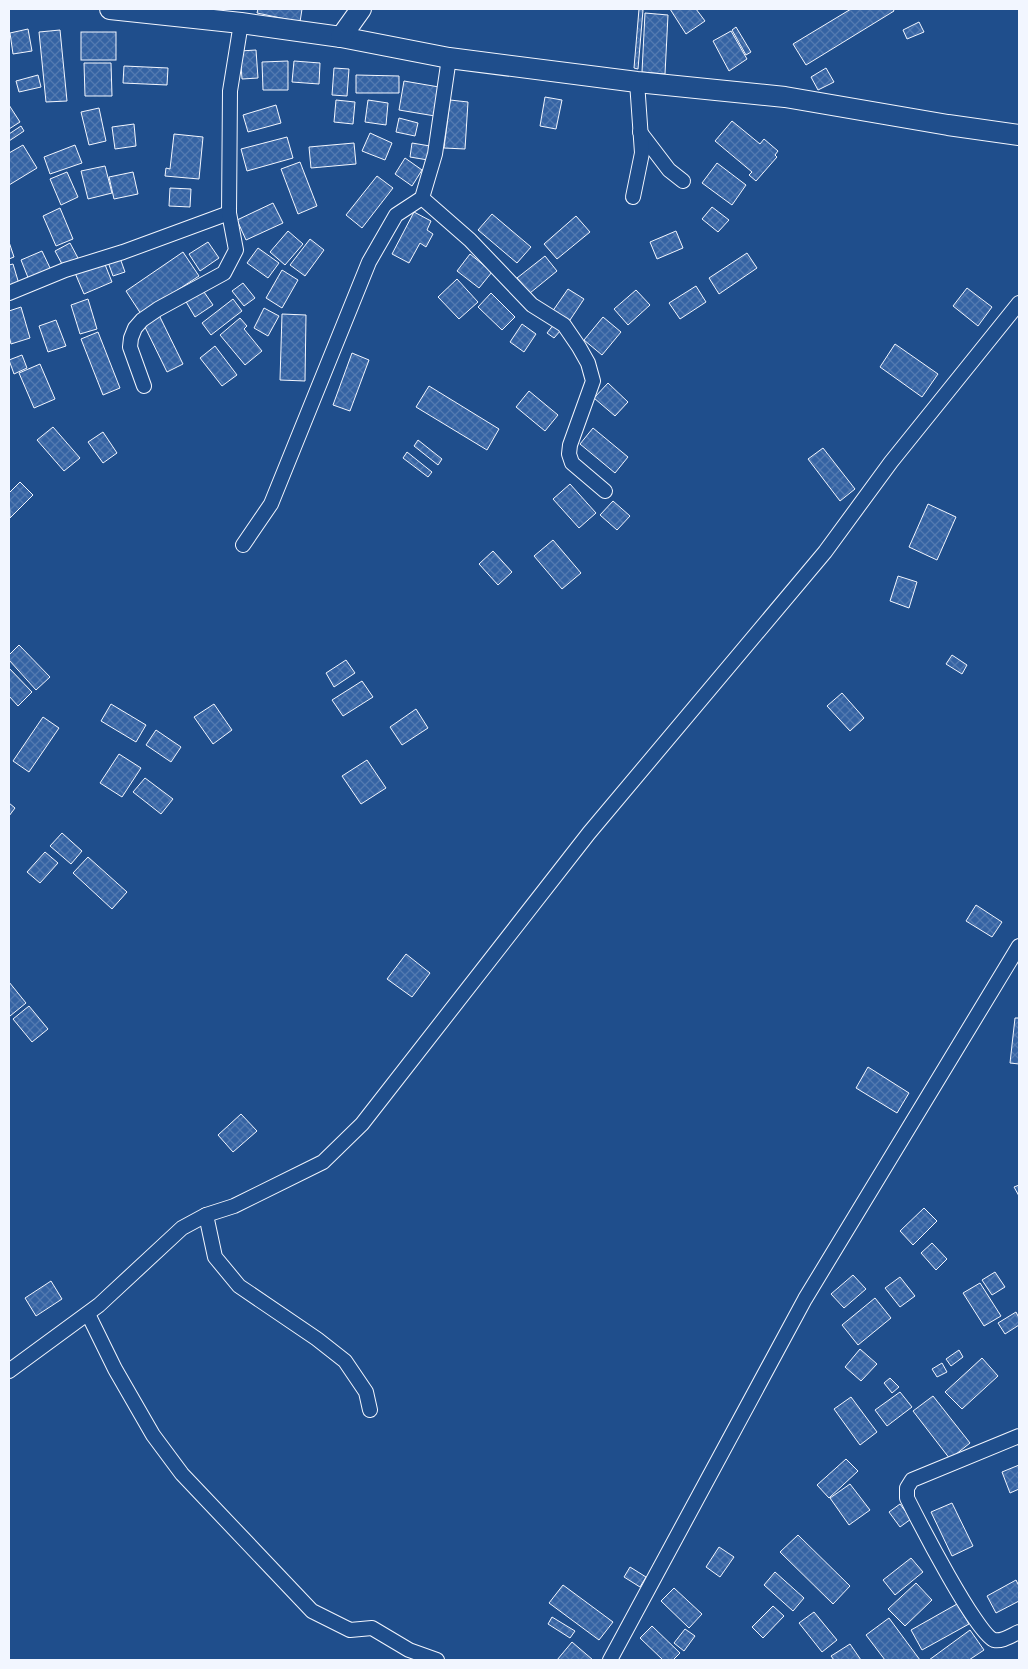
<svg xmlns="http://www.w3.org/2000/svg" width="1028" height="1669" font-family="Jost,sans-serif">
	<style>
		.building { fill: url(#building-cross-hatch); stroke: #f2f6ff }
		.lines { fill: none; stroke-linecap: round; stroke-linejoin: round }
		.street-casing { stroke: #f2f6ff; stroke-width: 16 }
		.secondary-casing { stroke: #f2f6ff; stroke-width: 22 }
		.street { stroke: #1f4e8c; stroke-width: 14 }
		.secondary { stroke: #1f4e8c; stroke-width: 20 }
	</style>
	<defs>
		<pattern id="building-cross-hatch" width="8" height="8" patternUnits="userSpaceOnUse" patternTransform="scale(1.25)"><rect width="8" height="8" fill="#3563a3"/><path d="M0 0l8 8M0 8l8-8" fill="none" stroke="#537ab1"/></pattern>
	</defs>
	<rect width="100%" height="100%" fill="#1f4e8c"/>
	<g class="building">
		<path d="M 258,9 L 302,9 L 300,22 L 257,13 Z"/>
		<path d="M 639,9 L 643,10 L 638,69 L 634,68 Z"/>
		<path d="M 670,9 L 696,9 L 705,21 L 686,34 Z"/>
		<path d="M 851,9 L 893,9 L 894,11 L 806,65 L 793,44 Z"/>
		<path d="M 645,13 L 668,15 L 665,74 L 642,72 Z"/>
		<path d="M 919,22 L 924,32 L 907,39 L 903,30 Z"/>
		<path d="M 736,27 L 751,52 L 746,55 L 732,30 Z"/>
		<path d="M 28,29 L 32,51 L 13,54 L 10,33 Z"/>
		<path d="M 60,30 L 67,101 L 46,102 L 39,32 Z"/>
		<path d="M 731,31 L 747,59 L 729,71 L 713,41 Z"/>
		<rect x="81" y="32" width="35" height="28"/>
		<path d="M 256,50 L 258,78 L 242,79 L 240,51 Z"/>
		<path d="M 288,61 L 288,90 L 263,90 L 262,62 Z"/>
		<path d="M 294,61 L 320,63 L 319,84 L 292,82 Z"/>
		<path d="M 84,63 L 111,63 L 112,96 L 85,96 Z"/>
		<path d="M 124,66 L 168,68 L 167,85 L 123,83 Z"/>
		<path d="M 334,68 L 349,69 L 347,96 L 332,95 Z"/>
		<path d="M 826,68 L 834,82 L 818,90 L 811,77 Z"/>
		<path d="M 38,75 L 41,87 L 19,92 L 16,81 Z"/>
		<path d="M 356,75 L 399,76 L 399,93 L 356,93 Z"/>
		<path d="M 404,81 L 439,87 L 435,116 L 399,110 Z"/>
		<path d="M 545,97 L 562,100 L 556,129 L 540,126 Z"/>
		<path d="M 336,100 L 355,102 L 353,124 L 334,122 Z"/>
		<path d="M 368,100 L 388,103 L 386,125 L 365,122 Z"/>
		<path d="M 450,100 L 468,102 L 465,149 L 444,148 Z"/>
		<path d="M 9,105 L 20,122 L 9,129 Z"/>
		<path d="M 276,105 L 281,123 L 248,132 L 243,115 Z"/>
		<path d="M 99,108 L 106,141 L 89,145 L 81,112 Z"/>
		<path d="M 399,118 L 418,123 L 415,136 L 396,132 Z"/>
		<path d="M 732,121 L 760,144 L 764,139 L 778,151 L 775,155 L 777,157 L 756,181 L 749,175 L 752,172 L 715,141 Z"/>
		<path d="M 134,124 L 136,146 L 115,149 L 112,127 Z"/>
		<path d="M 21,126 L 24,131 L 9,141 L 9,134 Z"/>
		<path d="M 370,133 L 392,143 L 385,160 L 362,151 Z"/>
		<path d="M 174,134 L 203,137 L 199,179 L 165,176 L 166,168 L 170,169 Z"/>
		<path d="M 287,137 L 293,158 L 247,171 L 241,149 Z"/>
		<path d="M 354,143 L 356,164 L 311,168 L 309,147 Z"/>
		<path d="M 412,143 L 430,146 L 428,160 L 410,157 Z"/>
		<path d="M 23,145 L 37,168 L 9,185 L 9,153 Z"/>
		<path d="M 75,145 L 82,163 L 50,174 L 44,157 Z"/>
		<path d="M 405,158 L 422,170 L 412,186 L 395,174 Z"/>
		<path d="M 300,162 L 317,206 L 298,214 L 281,169 Z"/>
		<path d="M 717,163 L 746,185 L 732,205 L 702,183 Z"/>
		<path d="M 105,166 L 112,193 L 88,199 L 81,171 Z"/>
		<path d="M 67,172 L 78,197 L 61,205 L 50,179 Z"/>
		<path d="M 133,172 L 138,194 L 114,199 L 109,177 Z"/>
		<path d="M 377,176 L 393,188 L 362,228 L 346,215 Z"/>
		<path d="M 170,188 L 191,189 L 190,207 L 169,206 Z"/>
		<path d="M 273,203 L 283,223 L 246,240 L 237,220 Z"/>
		<path d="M 712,207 L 729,220 L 718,232 L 702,219 Z"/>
		<path d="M 60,208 L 73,239 L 56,246 L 43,216 Z"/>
		<path d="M 414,212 L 431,221 L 427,230 L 433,234 L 426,247 L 420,243 L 409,263 L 392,254 Z"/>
		<path d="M 492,214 L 531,247 L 517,263 L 478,230 Z"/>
		<path d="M 576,216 L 590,232 L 557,259 L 544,244 Z"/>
		<path d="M 288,231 L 303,244 L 285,265 L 270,252 Z"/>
		<path d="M 676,231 L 683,248 L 657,259 L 650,242 Z"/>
		<path d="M 310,239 L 324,250 L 305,276 L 290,265 Z"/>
		<path d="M 9,242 L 14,257 L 9,259 Z"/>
		<path d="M 208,242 L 219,258 L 200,271 L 189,254 Z"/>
		<path d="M 70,243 L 78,258 L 63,266 L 55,251 Z"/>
		<path d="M 258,248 L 279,263 L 268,278 L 247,263 Z"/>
		<path d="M 42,251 L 51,270 L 29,280 L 21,260 Z"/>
		<path d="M 183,252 L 199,276 L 141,314 L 126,291 Z"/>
		<path d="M 747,253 L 757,268 L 719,294 L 709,278 Z"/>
		<path d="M 470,254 L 492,272 L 479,288 L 457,271 Z"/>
		<path d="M 545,256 L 557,271 L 530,293 L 517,278 Z"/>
		<path d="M 120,258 L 125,272 L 113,276 L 108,262 Z"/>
		<path d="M 104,262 L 112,282 L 84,294 L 75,273 Z"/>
		<path d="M 13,264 L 19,284 L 9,287 L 9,265 Z"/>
		<path d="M 282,270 L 298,280 L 282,308 L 266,298 Z"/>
		<path d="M 457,279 L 478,302 L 459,319 L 438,297 Z"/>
		<path d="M 243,283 L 255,298 L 244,306 L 232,291 Z"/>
		<path d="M 696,286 L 706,302 L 680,319 L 669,303 Z"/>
		<path d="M 967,288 L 992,307 L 978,326 L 953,306 Z"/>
		<path d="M 202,289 L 213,305 L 195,317 L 185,300 Z"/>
		<path d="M 568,289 L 584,299 L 568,323 L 552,312 Z"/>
		<path d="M 636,290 L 650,305 L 628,325 L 614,309 Z"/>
		<path d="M 491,293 L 515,317 L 502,330 L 478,307 Z"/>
		<path d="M 88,299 L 97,329 L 80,334 L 71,305 Z"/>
		<path d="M 233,299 L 242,311 L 211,335 L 202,323 Z"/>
		<path d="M 21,307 L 30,338 L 11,344 L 9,336 L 9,311 Z"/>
		<path d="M 264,308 L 279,316 L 268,336 L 254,328 Z"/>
		<path d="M 282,314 L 306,315 L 305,381 L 280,380 Z"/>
		<path d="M 159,315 L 183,364 L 167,372 L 143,323 Z"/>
		<path d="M 603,317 L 621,332 L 602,355 L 584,340 Z"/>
		<path d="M 240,318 L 247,326 L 244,329 L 262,351 L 245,365 L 220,335 Z"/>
		<path d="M 56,320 L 66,346 L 48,352 L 39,326 Z"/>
		<path d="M 522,324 L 536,334 L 524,352 L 510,342 Z"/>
		<path d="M 554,324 L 561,330 L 554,338 L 547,333 Z"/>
		<path d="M 98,332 L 120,388 L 103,395 L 81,339 Z"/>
		<path d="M 895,344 L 938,374 L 922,397 L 880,367 Z"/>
		<path d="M 215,346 L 237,375 L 222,386 L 200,358 Z"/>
		<path d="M 352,353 L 369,360 L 350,411 L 333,405 Z"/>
		<path d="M 22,355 L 27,368 L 14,374 L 9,360 Z"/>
		<path d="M 40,364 L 55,399 L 34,408 L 19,373 Z"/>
		<path d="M 608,383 L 628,402 L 615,416 L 594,398 Z"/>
		<path d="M 429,386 L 499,429 L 487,450 L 416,407 Z"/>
		<path d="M 529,391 L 558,415 L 545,431 L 516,407 Z"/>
		<path d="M 53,427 L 80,458 L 64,471 L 37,440 Z"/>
		<path d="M 593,428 L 628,457 L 615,473 L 580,444 Z"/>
		<path d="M 103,432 L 117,453 L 103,463 L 88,442 Z"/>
		<path d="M 418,440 L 442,459 L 438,465 L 414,446 Z"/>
		<path d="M 823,448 L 855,489 L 840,501 L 808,459 Z"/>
		<path d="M 407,452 L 432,472 L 428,477 L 403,458 Z"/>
		<path d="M 20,482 L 33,495 L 10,518 L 9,493 Z"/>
		<path d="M 570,484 L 596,513 L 579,528 L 553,499 Z"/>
		<path d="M 613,501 L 630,516 L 617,530 L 600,515 Z"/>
		<path d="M 928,504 L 956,517 L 937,560 L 909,547 Z"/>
		<path d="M 553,540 L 581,573 L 562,589 L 534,556 Z"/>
		<path d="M 493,551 L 512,572 L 498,585 L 479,564 Z"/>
		<path d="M 898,576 L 917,582 L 909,608 L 890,601 Z"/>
		<path d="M 19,645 L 50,677 L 36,690 L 9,660 L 9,655 Z"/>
		<path d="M 952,655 L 967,665 L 962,674 L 946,664 Z"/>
		<path d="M 346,660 L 355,673 L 334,687 L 326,673 Z"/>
		<path d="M 9,668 L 32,692 L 18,706 L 9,696 Z"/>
		<path d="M 362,681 L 373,697 L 343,716 L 332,700 Z"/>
		<path d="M 842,693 L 864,718 L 850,731 L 827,706 Z"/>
		<path d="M 111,704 L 146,725 L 136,742 L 101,721 Z"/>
		<path d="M 214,704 L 232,730 L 213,744 L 194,717 Z"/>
		<path d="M 416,709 L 428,728 L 402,745 L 390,727 Z"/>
		<path d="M 43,717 L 59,728 L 29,772 L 13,761 Z"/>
		<path d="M 156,730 L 181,747 L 171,762 L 146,745 Z"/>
		<path d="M 119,754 L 141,768 L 122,797 L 100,783 Z"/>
		<path d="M 367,760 L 386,788 L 361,804 L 342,776 Z"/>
		<path d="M 145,778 L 173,799 L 161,814 L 133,792 Z"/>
		<path d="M 9,803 L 15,808 L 9,816 Z"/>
		<path d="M 62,833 L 82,851 L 71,864 L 50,846 Z"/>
		<path d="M 45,852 L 58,863 L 40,883 L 27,872 Z"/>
		<path d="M 88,857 L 127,892 L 112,909 L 73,873 Z"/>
		<path d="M 976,905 L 1002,922 L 992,937 L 966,921 Z"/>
		<path d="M 406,954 L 430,973 L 412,997 L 387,979 Z"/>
		<path d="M 9,982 L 26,1003 L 10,1016 L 9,1014 Z"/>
		<path d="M 29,1006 L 48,1029 L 32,1042 L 13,1019 Z"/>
		<path d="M 1015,1018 L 1019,1018 L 1019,1064 L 1010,1063 Z"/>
		<path d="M 868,1067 L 909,1093 L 897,1113 L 856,1088 Z"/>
		<path d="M 241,1114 L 257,1131 L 233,1152 L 218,1135 Z"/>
		<path d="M 1019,1185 L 1019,1196 L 1014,1187 Z"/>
		<path d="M 924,1208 L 937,1221 L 913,1245 L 900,1231 Z"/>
		<path d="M 932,1243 L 947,1259 L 936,1270 L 921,1253 Z"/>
		<path d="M 995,1272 L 1005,1287 L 992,1295 L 982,1280 Z"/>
		<path d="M 853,1275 L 866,1289 L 844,1308 L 831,1294 Z"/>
		<path d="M 900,1277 L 915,1296 L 900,1307 L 885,1288 Z"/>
		<path d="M 51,1281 L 62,1299 L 36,1316 L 25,1298 Z"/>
		<path d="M 980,1283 L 1001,1316 L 984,1326 L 963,1293 Z"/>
		<path d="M 875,1298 L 891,1318 L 858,1345 L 842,1325 Z"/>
		<path d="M 1016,1312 L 1019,1318 L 1019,1325 L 1005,1334 L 998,1323 Z"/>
		<path d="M 860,1349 L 877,1364 L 861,1381 L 845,1367 Z"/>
		<path d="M 959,1350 L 963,1357 L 951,1366 L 946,1359 Z"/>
		<path d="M 982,1358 L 998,1376 L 962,1409 L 945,1392 Z"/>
		<path d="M 942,1363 L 947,1372 L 937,1377 L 932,1369 Z"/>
		<path d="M 890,1378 L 899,1387 L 892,1393 L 884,1383 Z"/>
		<path d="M 900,1392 L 912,1407 L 887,1426 L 875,1410 Z"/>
		<path d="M 933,1396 L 970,1443 L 950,1459 L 913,1411 Z"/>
		<path d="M 851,1397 L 877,1432 L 860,1445 L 834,1409 Z"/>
		<path d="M 846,1459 L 858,1471 L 829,1498 L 817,1485 Z"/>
		<path d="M 1019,1465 L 1019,1489 L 1010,1493 L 1002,1472 Z"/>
		<path d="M 850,1484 L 870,1510 L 849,1525 L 830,1498 Z"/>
		<path d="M 952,1503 L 973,1546 L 952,1556 L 931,1512 Z"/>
		<path d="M 900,1504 L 911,1519 L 900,1527 L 889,1512 Z"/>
		<path d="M 798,1535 L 850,1586 L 833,1604 L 780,1552 Z"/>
		<path d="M 719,1547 L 734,1557 L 720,1577 L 706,1567 Z"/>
		<path d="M 911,1558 L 923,1572 L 895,1595 L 883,1580 Z"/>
		<path d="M 630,1567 L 646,1577 L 640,1587 L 624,1577 Z"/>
		<path d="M 775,1572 L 804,1598 L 793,1611 L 764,1585 Z"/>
		<path d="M 1016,1580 L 1019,1586 L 1019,1601 L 996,1613 L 987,1596 Z"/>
		<path d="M 916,1583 L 932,1600 L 905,1626 L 888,1609 Z"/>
		<path d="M 563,1585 L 613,1622 L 599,1640 L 549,1603 Z"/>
		<path d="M 674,1588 L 702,1614 L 689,1628 L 661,1601 Z"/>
		<path d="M 957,1604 L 969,1624 L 922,1650 L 911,1630 Z"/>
		<path d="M 773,1606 L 784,1616 L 763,1638 L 752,1627 Z"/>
		<path d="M 814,1612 L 837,1640 L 822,1652 L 799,1623 Z"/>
		<path d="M 552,1617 L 575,1631 L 570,1638 L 548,1624 Z"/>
		<path d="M 889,1618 L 920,1660 L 885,1660 L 866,1635 Z"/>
		<path d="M 652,1626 L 680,1653 L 673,1660 L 663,1660 L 640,1638 Z"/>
		<path d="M 685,1629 L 695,1636 L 684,1651 L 674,1643 Z"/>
		<path d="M 970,1630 L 984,1650 L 969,1660 L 929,1660 Z"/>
		<path d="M 572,1642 L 593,1660 L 557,1660 Z"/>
		<path d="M 850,1644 L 861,1660 L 834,1660 L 831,1656 Z"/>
	</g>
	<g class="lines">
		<defs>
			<g id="street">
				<path d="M 640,132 L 669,170 L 683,181"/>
				<path d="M 633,197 L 642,153 L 637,82"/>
				<path d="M 422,198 L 470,240 L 532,305 L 564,325 L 579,347 L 588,363 L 593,381 L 570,445 L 569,454 L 572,463 L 605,491"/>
				<path d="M 9,293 L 65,270 L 123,252 L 229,213 L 230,91 L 241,23"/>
				<path d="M 144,386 L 130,347 L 131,338 L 135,328 L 142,320 L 158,309 L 224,273 L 236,250 L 229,213"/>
				<path d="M 243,545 L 271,504 L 369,262 L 396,215 L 422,198 L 435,154 L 449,58"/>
				<path d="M 206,1215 L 215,1257 L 239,1286 L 317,1339 L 345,1361 L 366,1392 L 370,1410"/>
				<path d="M 88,1314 L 115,1369 L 153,1435 L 182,1474 L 312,1611 L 350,1630 L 372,1628 L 409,1650 L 437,1660"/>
				<path d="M 9,1371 L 99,1305 L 182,1228 L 206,1215 L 234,1206 L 323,1162 L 362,1124 L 589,833 L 825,552 L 891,462 L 1019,303"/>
				<path d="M 1019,1436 L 912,1480 L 907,1488 L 907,1498 C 918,1520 977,1635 994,1640 C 1002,1642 1012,1635 1019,1632"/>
				<path d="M 610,1660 L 805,1299 L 1019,946"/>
			</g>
			<g id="secondary">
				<path d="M 110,9 L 241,23 L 341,37 L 449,58 L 637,82 L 785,97 L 948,125 L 1019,135"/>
				<path d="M 341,37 L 361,9"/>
			</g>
		</defs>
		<use href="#street" class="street-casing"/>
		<use href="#secondary" class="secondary-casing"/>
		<use href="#street" class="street"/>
		<use href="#secondary" class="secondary"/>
	</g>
	<rect width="1028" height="1669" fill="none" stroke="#f2f6ff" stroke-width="20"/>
</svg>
